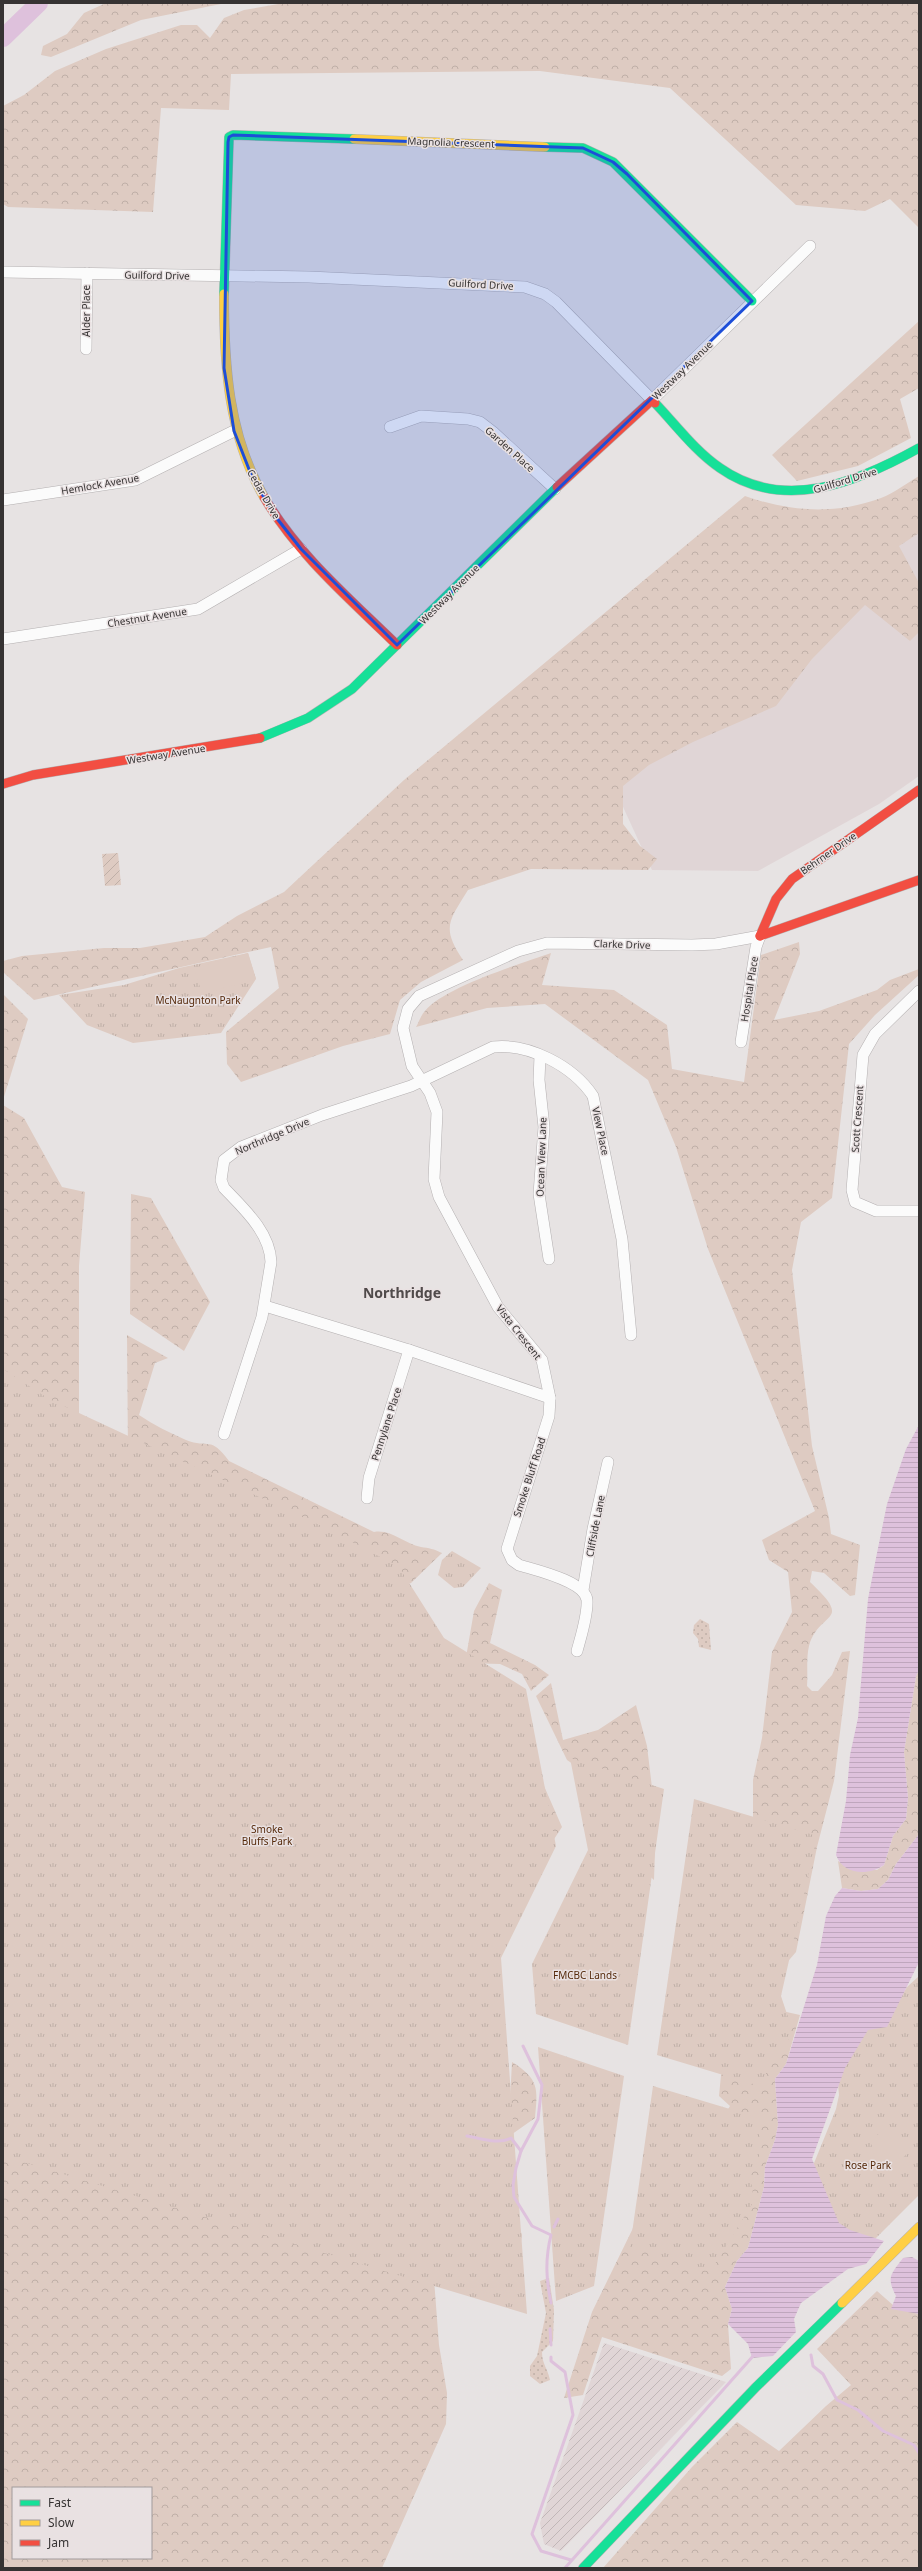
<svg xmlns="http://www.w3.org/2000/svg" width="922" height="2571" font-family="'Noto Sans',sans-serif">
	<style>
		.built { fill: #e0d5d6 }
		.industrial { fill: url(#industrial-furrows) }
		.grass { fill: url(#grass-dots) }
		.forest { fill: url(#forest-crowns); fill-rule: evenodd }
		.park { fill: url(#park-tufts) }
		.garden { fill: url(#garden-furrows) }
		.pitch { fill: #decbc2 }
		.water { fill: url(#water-rules) }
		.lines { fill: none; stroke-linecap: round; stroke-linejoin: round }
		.stream { stroke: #dec1dc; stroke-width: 3 }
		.river { stroke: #dec1dc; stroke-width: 18 }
		.street-casing { stroke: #b4b0b1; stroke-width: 12 }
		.fast-casing { stroke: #b4b0b1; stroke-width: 10 }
		.slow-casing { stroke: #b4b0b1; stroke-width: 10 }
		.jam-casing { stroke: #b4b0b1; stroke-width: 10 }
		.street { stroke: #fbfbfb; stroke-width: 11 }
		.fast { stroke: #16e098; stroke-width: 9 }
		.slow { stroke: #ffcf43; stroke-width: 9 }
		.jam { stroke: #f24e42; stroke-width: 9 }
		.marked { fill: #1d4ed8; fill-opacity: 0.2; stroke: #1d4ed8; stroke-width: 3; stroke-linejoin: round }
		.labels { text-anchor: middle; stroke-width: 3; stroke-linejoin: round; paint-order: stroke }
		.street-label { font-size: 10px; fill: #363333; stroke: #e9e1e2 }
		.park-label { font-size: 10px; fill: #562a0b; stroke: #e9e1e2 }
		.district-label { font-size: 14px; font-weight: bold; fill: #504a4a; stroke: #e9e1e2 }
	</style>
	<defs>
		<pattern id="industrial-furrows" width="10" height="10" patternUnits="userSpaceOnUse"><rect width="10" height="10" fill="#e0d5d6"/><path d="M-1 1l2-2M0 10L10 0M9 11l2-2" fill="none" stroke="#c1b7b8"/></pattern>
		<pattern id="grass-dots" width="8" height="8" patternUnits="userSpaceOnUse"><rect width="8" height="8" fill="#decbc2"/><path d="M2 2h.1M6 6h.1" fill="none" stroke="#bfafa7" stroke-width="1.8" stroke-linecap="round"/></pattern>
		<pattern id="forest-crowns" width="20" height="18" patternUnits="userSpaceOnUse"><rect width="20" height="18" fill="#decbc2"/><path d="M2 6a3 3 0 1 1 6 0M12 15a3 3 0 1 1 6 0" fill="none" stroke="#bfafa7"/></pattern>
		<pattern id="park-tufts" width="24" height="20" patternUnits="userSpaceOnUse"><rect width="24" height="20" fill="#decbc2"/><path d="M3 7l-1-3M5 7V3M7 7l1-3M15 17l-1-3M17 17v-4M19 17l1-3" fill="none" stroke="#bfafa7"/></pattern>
		<pattern id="garden-furrows" width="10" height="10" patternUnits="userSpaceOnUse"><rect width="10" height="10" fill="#decbc2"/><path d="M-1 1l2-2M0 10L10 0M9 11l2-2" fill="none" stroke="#bfafa7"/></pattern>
		<pattern id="water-rules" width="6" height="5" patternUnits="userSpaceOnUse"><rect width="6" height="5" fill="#dec1dc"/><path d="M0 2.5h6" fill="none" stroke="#bfa6bd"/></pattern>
	</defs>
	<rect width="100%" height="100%" fill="#e7e3e3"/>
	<path class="built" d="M 919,505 L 919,776 L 879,804 L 758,871 L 652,870 L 613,785 Z"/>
	<path class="industrial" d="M 604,2343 L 726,2382 L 561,2551 L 544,2544 L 540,2523 Z"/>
	<g class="grass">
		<path d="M 700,1619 L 709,1624 L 711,1650 L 699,1647 L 698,1639 L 693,1633 L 694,1625 Z"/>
		<path d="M 549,2278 L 554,2310 L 553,2341 L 542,2352 C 542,2364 548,2369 550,2380 L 540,2384 L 530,2376 L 530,2366 L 537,2356 L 546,2313 L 540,2281 Z"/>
	</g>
	<g class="forest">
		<path d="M 106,3 L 226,3 L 141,20 L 51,57 L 41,55 L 43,46 L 67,34 L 84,13 Z"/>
		<path d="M 284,3 L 919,3 L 919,228 L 890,199 L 865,211 L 796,205 L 670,88 L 540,71 L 231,74 L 229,110 L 161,108 L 153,212 L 8,207 L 3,204 L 3,106 L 24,95 L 55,71 L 106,49 L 181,25 L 197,25 L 210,38 L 224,18 L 244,10 Z"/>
		<path d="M 919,321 L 919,388 L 900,399 L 911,438 L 858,466 L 797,481 L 772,455 Z"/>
		<path d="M 919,476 L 919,533 L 899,546 L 919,583 L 919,632 L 910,641 L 865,605 L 812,659 L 776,706 L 693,742 L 649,765 L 623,786 L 623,824 L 640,846 L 657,859 L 648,870 L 531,869 L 468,890 C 449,921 441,927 463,960 L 421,982 L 400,1000 L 390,1034 L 343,1046 L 241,1082 L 227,1064 L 226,1032 L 279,988 L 271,947 L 34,1000 L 3,972 L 3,961 L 22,956 L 104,948 L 140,948 L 205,937 L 237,916 L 284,892 L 404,780 L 745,496 C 791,512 835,515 881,498 C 894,493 907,483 919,476 Z"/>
		<path d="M 799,942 L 800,954 L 774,1020 L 819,1011 L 877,990 L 890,980 L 919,969 L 919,975 L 875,1015 L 849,1044 L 832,1198 L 801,1222 L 792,1270 L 812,1446 L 829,1518 L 831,1534 L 860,1545 L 855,1595 L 850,1596 L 824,1573 L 812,1571 L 810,1582 C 855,1624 819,1610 809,1646 C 806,1658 808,1674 807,1686 L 812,1691 L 818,1691 L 832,1675 L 842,1652 L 850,1651 L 834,1781 L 817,1847 L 796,1952 L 777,1974 L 748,1973 L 728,1999 L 800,2015 L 786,2064 L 775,2079 L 778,2125 L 775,2140 L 765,2167 L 764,2187 L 748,2248 L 737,2261 L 725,2287 L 732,2309 L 728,2324 L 731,2369 L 722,2376 L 602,2337 L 583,2395 L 564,2398 L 592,2312 L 680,2132 L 702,2106 C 708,2117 714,2117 725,2114 L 730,2106 L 719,2096 L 723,2054 L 716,2047 L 688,2033 L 680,2009 L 672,2000 L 688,1964 L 725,1975 L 773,1944 L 785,1931 L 787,1916 L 766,1892 L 778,1876 L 770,1861 L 753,1855 L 753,1780 L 762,1738 L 772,1652 L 792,1612 L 788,1572 L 769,1560 L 762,1540 L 815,1511 L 708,1249 L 676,1147 L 648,1080 L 545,1004 L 487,1008 L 416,1027 C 419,1022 421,1015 425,1011 C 444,987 520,964 551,953 L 542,985 L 614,990 L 667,1025 L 672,1069 L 744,1082 L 761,955 Z"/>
		<path d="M 3,994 L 28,1019 L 3,1100 Z"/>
		<path d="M 3,1105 L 24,1118 L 62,1187 L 85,1192 L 79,1266 L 79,1456 L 544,1786 L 562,1827 L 537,1865 L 478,1922 L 498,2163 L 522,2235 L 515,2282 L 434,2279 L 439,2345 L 447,2393 L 446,2424 L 382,2568 L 3,2568 ZM 13,2488 L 151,2488 L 151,2558 L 13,2558 Z"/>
		<path d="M 131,1194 L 151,1198 L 210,1302 L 184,1351 L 130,1314 Z"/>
		<path d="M 127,1335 L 168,1358 L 155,1363 L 139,1415 C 154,1425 170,1433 186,1440 C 209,1449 210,1435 229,1461 L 374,1532 C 392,1529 404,1544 421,1547 C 429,1548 434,1549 442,1553 L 411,1583 L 393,1590 L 128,1454 Z"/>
		<path d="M 489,1583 L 502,1590 L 490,1643 L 535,1665 L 549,1675 L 531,1691 L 522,1674 L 500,1664 L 465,1663 L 474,1611 Z"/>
		<path d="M 919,1670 L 919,1834 L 896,1864 L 888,1880 L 878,1889 L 861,1891 L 842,1888 L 838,1861 L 852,1870 L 877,1870 L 884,1865 L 893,1836 L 906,1819 L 908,1798 L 904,1752 L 916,1676 Z"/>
		<path d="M 551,1683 L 563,1740 L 598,1730 L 636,1705 L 647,1746 L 656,1821 L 654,1880 L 627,1855 L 626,1800 L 567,1760 L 536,1696 Z"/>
		<path d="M 512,2062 C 539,2079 538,2088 535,2118 L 508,2137 Z"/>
		<path d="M 877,2291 L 893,2305 L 919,2314 L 919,2568 L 603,2568 L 692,2467 L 737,2422 L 779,2451 L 826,2406 L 851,2385 L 817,2349 Z"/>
	</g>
	<g class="park">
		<path d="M 248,953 L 256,979 L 221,1033 L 133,1043 L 87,1025 L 59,995 L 124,985 L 179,968 Z"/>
		<path d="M 3,1369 L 49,1399 L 326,1528 L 399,1567 L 444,1638 L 526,1689 L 556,1846 L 501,1958 L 527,2314 L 3,2156 Z"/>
		<path d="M 452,1551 L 481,1568 L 463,1587 L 454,1588 L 438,1575 L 442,1560 Z"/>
		<path d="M 570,1758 L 664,1789 L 628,2045 L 536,2014 L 532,1964 L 588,1850 Z"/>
		<path d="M 694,1799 L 817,1836 L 781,1996 L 790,2023 L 788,2047 L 768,2065 L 763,2087 L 657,2055 Z"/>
		<path d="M 919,1976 L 919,2195 L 871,2243 L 834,2223 L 810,2173 L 836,2109 L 839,2095 L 837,2074 L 851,2040 L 899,2000 L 907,1987 Z"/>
		<path d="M 538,2047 L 624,2076 L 594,2286 L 556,2301 Z"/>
		<path d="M 653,2086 L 760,2118 L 759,2166 L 750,2175 L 754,2201 L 710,2272 L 630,2247 Z"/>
	</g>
	<path class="garden" d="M 118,853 L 121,885 L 105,886 L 102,854 Z"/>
	<g class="pitch">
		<path d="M 248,953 L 256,979 L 202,994 L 194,968 Z"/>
		<path d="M 884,2127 L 911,2148 L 892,2172 L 875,2159 L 871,2143 Z"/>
	</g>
	<g class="water">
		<path d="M 919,1425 L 919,1670 L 916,1676 L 904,1752 L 908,1798 L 906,1819 L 893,1836 L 884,1865 C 869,1876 843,1875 836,1855 L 846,1801 L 850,1755 L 858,1718 L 868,1599 L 876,1558 L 887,1504 L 906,1449 Z"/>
		<path d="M 919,1834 L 919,1962 L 887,2027 L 868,2030 L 845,2068 L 812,2159 L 839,2223 L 850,2230 L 884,2241 L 866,2264 L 848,2269 L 801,2303 L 794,2319 L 796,2332 L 773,2356 L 752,2358 L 748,2344 L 728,2324 L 732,2309 L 725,2287 L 737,2261 L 748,2248 L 764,2187 L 765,2167 L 775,2140 L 778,2125 L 775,2079 L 786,2064 L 817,1965 L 826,1916 L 835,1896 L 842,1888 L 861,1891 L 878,1889 L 888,1880 L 896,1864 Z"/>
		<path d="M 912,2257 L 919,2261 L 919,2314 L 891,2309 L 896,2296 C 886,2277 891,2274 903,2258 Z"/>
	</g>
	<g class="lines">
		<g class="stream">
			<path d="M 523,2046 L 542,2085 L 538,2119 L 521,2151 L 516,2168 L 513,2185 L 514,2197 L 532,2226 L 551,2235 C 545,2259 546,2279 551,2303"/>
			<path d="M 467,2136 C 480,2138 499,2145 511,2138 L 521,2151"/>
			<path d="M 554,2227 L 558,2219"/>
			<path d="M 550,2329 L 551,2345"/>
			<path d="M 811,2355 L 813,2366 L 823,2374 L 837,2400 L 858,2410 L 883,2431 L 914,2445 L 919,2453"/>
			<path d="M 551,2357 L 551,2361 L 565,2372 L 573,2415 L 532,2534 L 541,2551 L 571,2560"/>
			<path d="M 565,2568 L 754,2355"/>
		</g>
		<path class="river" d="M 3,38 L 39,3"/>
		<defs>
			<g id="street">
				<path d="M 3,272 L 309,277 L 525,287 L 545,294 L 556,302 L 652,400 L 810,246"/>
				<path d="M 86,349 L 87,273"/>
				<path d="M 390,427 L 421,416 L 468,419 L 480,422 L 493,432 L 555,489"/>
				<path d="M 3,500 L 135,480 L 234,431"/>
				<path d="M 3,639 L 198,609 L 301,549"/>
				<path d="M 919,991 L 875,1034 L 863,1055 L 852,1190 L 855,1202 L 876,1211 L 919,1211"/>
				<path d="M 741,1042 L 756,947 L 760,936"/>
				<path d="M 540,1056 L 539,1080 L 544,1127 L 539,1194 L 549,1259"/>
				<path d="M 265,1306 L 409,1350 L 550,1398 L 542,1360 L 498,1307 L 439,1197 L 434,1179 L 437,1112 L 430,1093 L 412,1066 L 403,1028 L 408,1009 L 419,996 L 518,951 L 547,943 L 692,945 L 716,944 L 760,936"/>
				<path d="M 550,1398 L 549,1416 L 507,1549 L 512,1560 L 519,1565 C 535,1570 585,1581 587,1600 C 588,1615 581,1636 577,1651"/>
				<path d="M 224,1434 L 262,1317 L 271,1262 C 270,1232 243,1208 224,1188 L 221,1180 L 224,1160 L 241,1147 L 322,1115 L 411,1086 L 493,1047 C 529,1043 573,1066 593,1096 L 622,1239 L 631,1335"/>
				<path d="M 367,1498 L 369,1478 L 409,1350"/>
				<path d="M 583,1590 L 593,1529 L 608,1462"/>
			</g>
			<g id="fast">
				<path d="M 545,147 L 583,148 L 613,162 L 752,301"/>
				<path d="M 224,294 L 229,137 L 233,135 L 354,139"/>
				<path d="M 655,403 C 676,425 695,451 720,468 C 784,513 858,482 919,448"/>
				<path d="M 260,738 L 308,718 L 352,689 L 557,487"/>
				<path d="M 583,2568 L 756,2387 L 842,2303"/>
			</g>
			<g id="slow">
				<path d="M 354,139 L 545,147"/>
				<path d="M 224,294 C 224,364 228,435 264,497"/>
				<path d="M 842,2303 L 919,2227"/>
			</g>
			<g id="jam">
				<path d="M 557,487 L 652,400 L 655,403"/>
				<path d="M 264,497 C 298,555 349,598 397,645"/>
				<path d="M 3,784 L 33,775 L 260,738"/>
				<path d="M 760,936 L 776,899 L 792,879 L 919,790"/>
				<path d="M 760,936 L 919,880"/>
			</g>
		</defs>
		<use href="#street" class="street-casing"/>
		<use href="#fast" class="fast-casing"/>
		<use href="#slow" class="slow-casing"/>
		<use href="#jam" class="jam-casing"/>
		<use href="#street" class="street"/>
		<use href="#fast" class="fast"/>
		<use href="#slow" class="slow"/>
		<use href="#jam" class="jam"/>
	</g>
	<path class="marked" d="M 233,135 L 583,148 L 613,162 L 627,174 L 752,301 L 397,645 L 301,549 L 275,516 L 252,477 L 234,431 L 224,368 L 228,142 L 229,137 Z"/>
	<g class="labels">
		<g class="street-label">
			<text transform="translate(451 142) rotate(2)" y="4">Magnolia Crescent</text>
			<text transform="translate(157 275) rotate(1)" y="4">Guilford Drive</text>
			<text transform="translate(481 284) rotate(3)" y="4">Guilford Drive</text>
			<text transform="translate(86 311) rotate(-90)" y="4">Alder Place</text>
			<text transform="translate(682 370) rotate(-44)" y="4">Westway Avenue</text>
			<text transform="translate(510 449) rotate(42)" y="4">Garden Place</text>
			<text transform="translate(845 480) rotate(-17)" y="4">Guilford Drive</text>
			<text transform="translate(100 484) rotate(-10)" y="4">Hemlock Avenue</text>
			<text transform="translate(264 494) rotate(60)" y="4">Cedar Drive</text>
			<text transform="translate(449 594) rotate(-45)" y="4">Westway Avenue</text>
			<text transform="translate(147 617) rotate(-9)" y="4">Chestnut Avenue</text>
			<text transform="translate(166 754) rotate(-9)" y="4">Westway Avenue</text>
			<text transform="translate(828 853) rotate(-35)" y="4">Behrner Drive</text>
			<text transform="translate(622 944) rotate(2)" y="4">Clarke Drive</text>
			<text transform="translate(749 989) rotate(-81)" y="4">Hospital Place</text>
			<text transform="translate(857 1119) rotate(-86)" y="4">Scott Crescent</text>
			<text transform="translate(601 1131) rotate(78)" y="4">View Place</text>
			<text transform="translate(272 1136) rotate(-23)" y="4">Northridge Drive</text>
			<text transform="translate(541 1157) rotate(-88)" y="4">Ocean View Lane</text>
			<text transform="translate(519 1332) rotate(52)" y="4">Vista Crescent</text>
			<text transform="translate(386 1424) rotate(-72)" y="4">Pennylane Place</text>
			<text transform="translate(529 1477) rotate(-72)" y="4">Smoke Bluff Road</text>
			<text transform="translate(595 1526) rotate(-79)" y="4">Cliffside Lane</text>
		</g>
		<g class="park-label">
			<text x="198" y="1004">McNaugnton Park</text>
			<text x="267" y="1833">Smoke<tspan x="267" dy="12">Bluffs Park</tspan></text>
			<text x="585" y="1979">FMCBC Lands</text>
			<text x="868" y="2169">Rose Park</text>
		</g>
		<g class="district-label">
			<text x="402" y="1298">Northridge</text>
		</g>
	</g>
	<rect width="922" height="2571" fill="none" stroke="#363333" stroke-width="8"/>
	<rect x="12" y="2487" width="140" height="72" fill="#e9e1e2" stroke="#a19b9c"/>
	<rect x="20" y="2500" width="20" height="6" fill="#16e098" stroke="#a19b9c"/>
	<text x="48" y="2507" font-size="12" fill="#363333">Fast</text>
	<rect x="20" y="2520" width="20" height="6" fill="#ffcf43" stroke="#a19b9c"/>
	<text x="48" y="2527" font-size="12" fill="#363333">Slow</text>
	<rect x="20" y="2540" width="20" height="6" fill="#f24e42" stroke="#a19b9c"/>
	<text x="48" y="2547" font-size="12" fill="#363333">Jam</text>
</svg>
